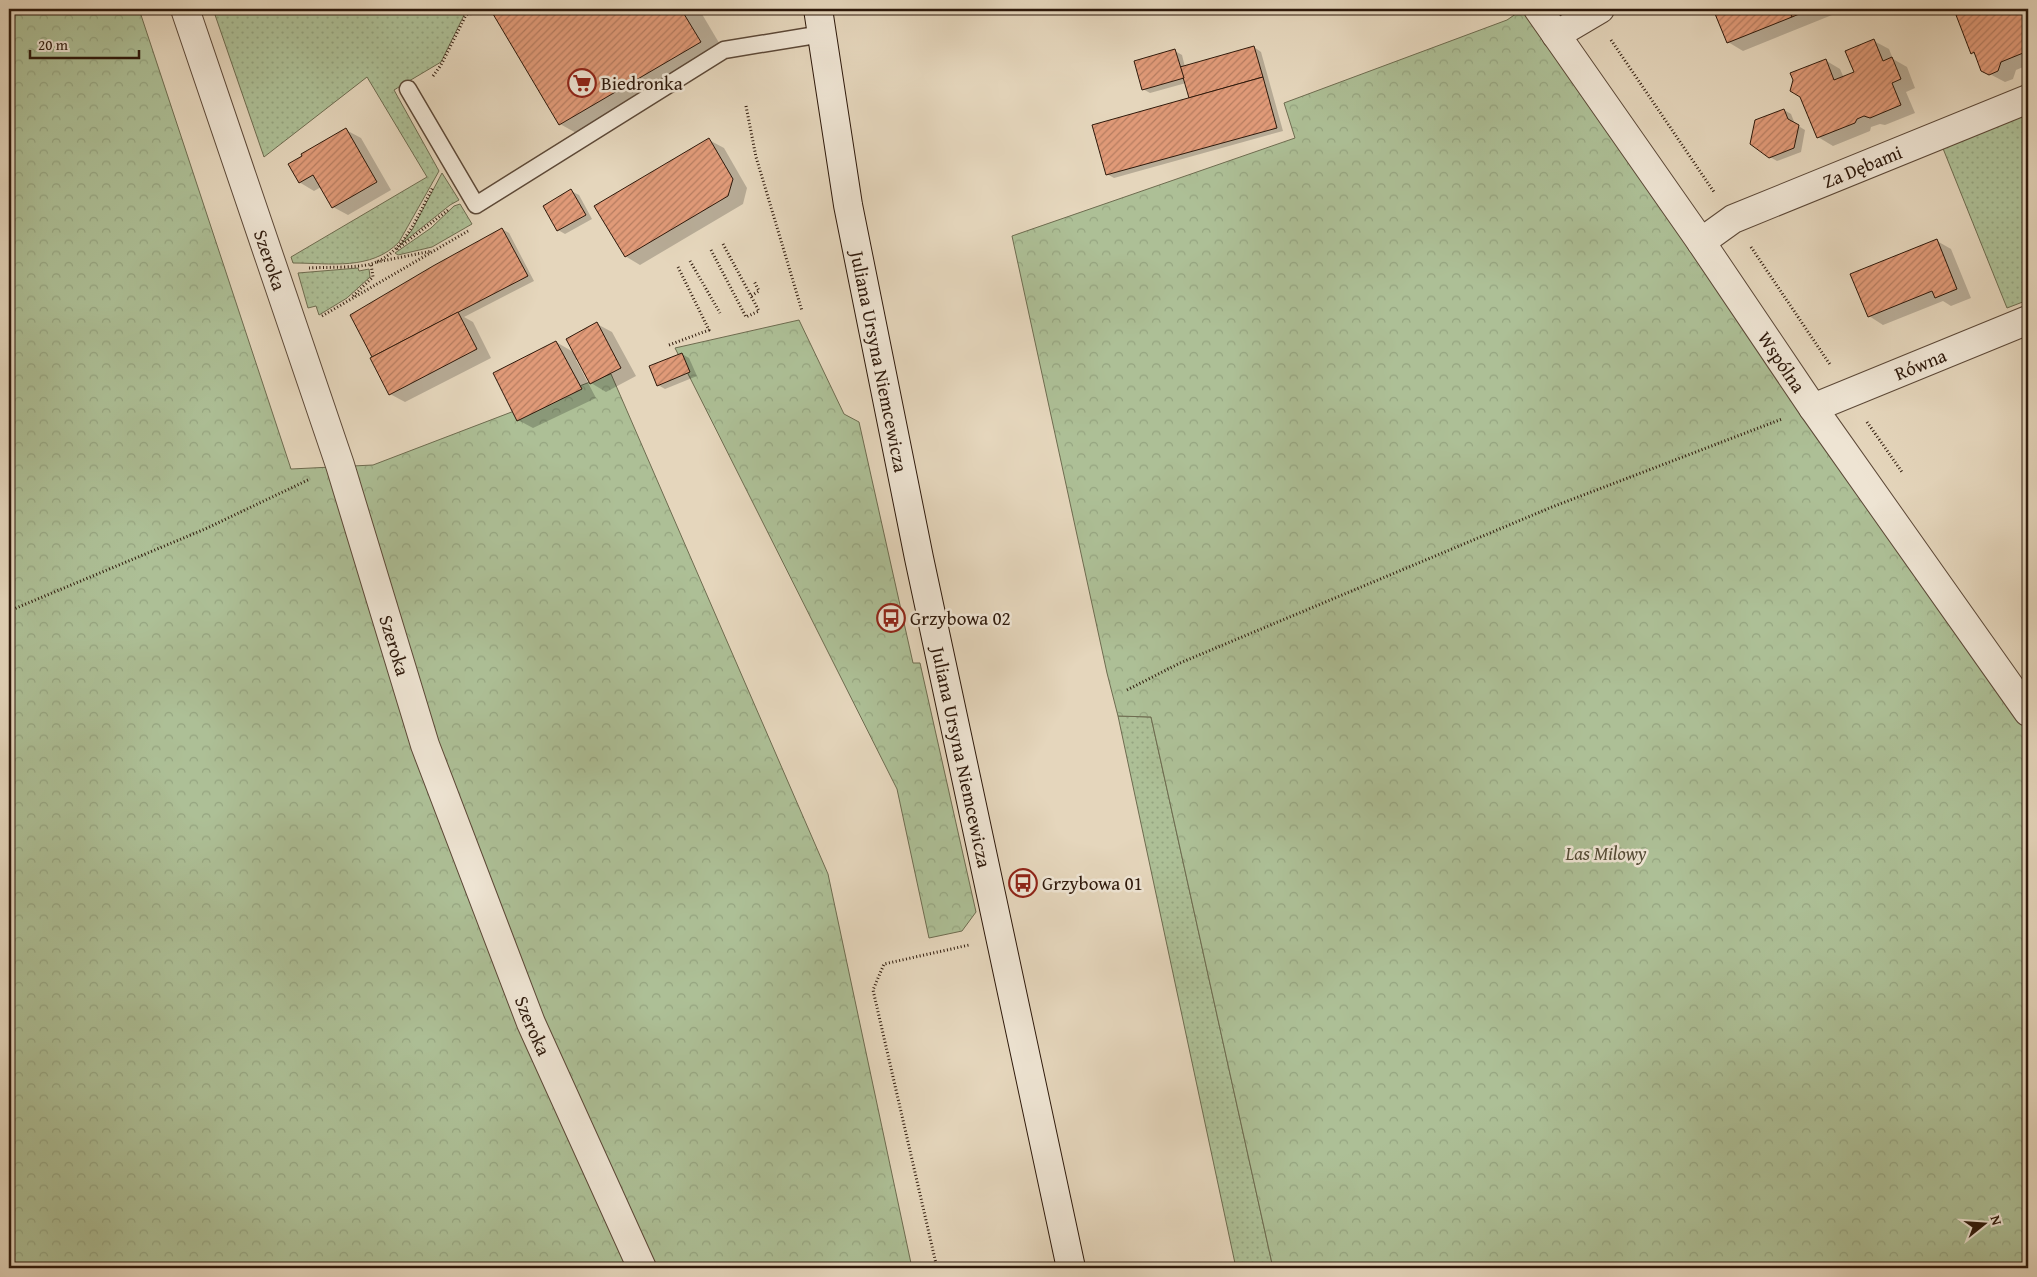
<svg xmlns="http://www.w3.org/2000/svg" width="2037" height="1277" font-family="'Gentium Book Plus',serif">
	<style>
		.grass { fill: url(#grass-dots); stroke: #6e6c50 }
		.forest { fill: url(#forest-crowns); stroke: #6e6c50 }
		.shadow { fill: #0003 }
		.building { fill: url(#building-hatch); stroke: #2e190b }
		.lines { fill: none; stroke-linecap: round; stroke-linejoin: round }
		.lane-casing { stroke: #5c4837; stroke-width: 19 }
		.street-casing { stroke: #5c4837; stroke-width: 30 }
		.secondary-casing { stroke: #2e190b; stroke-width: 30 }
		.path { stroke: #2e190b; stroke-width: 3; stroke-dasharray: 1 2.5; stroke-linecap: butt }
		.lane { stroke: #eee4d3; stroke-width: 16 }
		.street { stroke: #eee4d3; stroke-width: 28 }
		.secondary { stroke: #eee4d3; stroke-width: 28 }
		.labels { text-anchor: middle; stroke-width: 5; stroke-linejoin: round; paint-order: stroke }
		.poi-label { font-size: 19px; fill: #2e190b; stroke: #eee4d3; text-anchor: start }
		.street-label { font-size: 19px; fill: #2e190b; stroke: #eee4d3 }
		.park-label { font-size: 19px; font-style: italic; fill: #544b35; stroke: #eee4d3 }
	</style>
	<defs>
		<pattern id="grass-dots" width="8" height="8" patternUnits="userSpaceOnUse" patternTransform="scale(1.25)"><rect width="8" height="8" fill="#adbf96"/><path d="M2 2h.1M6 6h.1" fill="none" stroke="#95a480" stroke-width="1.8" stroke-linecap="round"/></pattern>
		<pattern id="forest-crowns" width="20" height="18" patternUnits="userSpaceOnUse" patternTransform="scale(1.25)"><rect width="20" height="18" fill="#adbf96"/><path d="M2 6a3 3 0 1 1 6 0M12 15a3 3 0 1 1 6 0" fill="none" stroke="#95a480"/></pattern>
		<pattern id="building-hatch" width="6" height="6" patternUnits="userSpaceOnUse" patternTransform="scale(1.25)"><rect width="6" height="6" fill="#e09a78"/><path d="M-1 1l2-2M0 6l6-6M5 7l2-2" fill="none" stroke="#b67d61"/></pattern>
	</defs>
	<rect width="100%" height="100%" fill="#e5d6bc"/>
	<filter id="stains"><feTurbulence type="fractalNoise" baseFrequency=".004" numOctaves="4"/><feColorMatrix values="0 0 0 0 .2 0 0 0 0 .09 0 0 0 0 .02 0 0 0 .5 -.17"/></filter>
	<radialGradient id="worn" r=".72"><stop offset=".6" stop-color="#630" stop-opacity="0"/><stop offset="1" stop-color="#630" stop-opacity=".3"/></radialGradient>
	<g class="grass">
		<path d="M 213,9 L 467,9 L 441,62 L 394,90 L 439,171 L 399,242 C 371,271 330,263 293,263 L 291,257 L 427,177 L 367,77 L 264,157 Z"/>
		<path d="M 2028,111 L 2028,300 L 2007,308 L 1942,146 Z"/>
		<path d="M 442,173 L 459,200 L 450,205 L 400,245 L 412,230 Z"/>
		<path d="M 460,204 L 472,224 L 432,247 L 398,255 L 395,253 L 431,228 L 454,206 Z"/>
		<path d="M 358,268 L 359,271 L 369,269 L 370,277 L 347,298 L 319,315 L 316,306 L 308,308 L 298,273 Z"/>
		<path d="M 1118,716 L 1151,717 L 1273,1268 L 1236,1268 Z"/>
	</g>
	<g class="forest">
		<path d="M 9,9 L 139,9 L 291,469 L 373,465 L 611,374 L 828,874 L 912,1268 L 9,1268 Z"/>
		<path d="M 1523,9 L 2028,732 L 2028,1268 L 1273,1268 L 1151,717 L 1118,716 L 1107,673 L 1012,236 L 1295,138 L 1284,103 L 1507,20 Z"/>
		<path d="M 799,320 L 844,414 L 859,422 L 913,663 L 920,663 L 976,912 L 962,931 L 929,938 L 897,789 L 675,348 Z"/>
	</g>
	<g class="shadow">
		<path d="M 492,9 L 699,9 L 728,58 L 589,140 L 560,124 Z"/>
		<path d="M 1714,9 L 1847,9 L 1743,51 L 1728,42 Z"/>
		<path d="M 1975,9 L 2028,9 L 2028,65 L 2016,70 L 2013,79 L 2005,82 L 1982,70 L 1976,55 L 1972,53 L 1958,16 Z"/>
		<path d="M 1874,41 L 1889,49 L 1893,59 L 1907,67 L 1915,88 L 1906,92 L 1915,113 L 1885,125 L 1880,124 L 1871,127 L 1870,131 L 1833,146 L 1818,137 L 1825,60 L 1840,69 L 1844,78 L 1855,73 Z"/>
		<path d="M 1254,47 L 1261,52 L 1283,131 L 1114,178 L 1107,174 L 1190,99 L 1186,83 L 1150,93 L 1143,89 L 1175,51 L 1182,55 L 1185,67 Z"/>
		<path d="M 1784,110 L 1791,114 L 1795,124 L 1805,130 L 1801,152 L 1777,161 L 1770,157 Z"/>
		<path d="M 346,130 L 361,138 L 391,190 L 348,215 L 333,207 L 321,187 L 314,191 L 299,182 Z"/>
		<path d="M 709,140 L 724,148 L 747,188 L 743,204 L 640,265 L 625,256 Z"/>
		<path d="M 571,191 L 579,195 L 592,219 L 565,234 L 558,230 Z"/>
		<path d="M 502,229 L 509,233 L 534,281 L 464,317 L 473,322 L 491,358 L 405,402 L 390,394 L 374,357 Z"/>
		<path d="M 1937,241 L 1951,249 L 1971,298 L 1951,306 L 1943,301 L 1883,325 L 1869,316 Z"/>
		<path d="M 597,324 L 612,332 L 636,376 L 606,392 L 591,383 L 578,359 L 576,360 L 596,398 L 533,428 L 518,420 L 556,342 L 575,353 Z"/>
		<path d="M 682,354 L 689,358 L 697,376 L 665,389 L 658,385 Z"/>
	</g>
	<g class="building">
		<path d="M 490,9 L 681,9 L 701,42 L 559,125 Z"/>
		<path d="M 1713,9 L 1789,9 L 1792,17 L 1727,43 Z"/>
		<path d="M 1789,9 L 1811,9 L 1792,17 Z"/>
		<path d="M 1972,9 L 2028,9 L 2028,51 L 2001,62 L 1998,71 L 1989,75 L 1981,71 L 1974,52 L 1971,54 L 1956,15 Z"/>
		<path d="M 1874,39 L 1883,61 L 1892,57 L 1901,79 L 1892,83 L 1901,105 L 1870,118 L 1864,116 L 1857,119 L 1855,123 L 1817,138 L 1800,97 L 1790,91 L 1793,80 L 1790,73 L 1826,59 L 1834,80 L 1854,72 L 1845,51 Z"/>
		<path d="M 1254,46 L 1263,77 L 1189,98 L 1180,67 Z"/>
		<path d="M 1175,49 L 1184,78 L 1142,90 L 1134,61 Z"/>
		<path d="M 1263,77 L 1277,128 L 1106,175 L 1092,125 Z"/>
		<path d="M 1784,109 L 1788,119 L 1799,125 L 1794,148 L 1769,158 L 1750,144 L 1755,120 Z"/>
		<path d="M 346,128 L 377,182 L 332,208 L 313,175 L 299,183 L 288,164 L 302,156 L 301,154 Z"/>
		<path d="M 709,138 L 733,179 L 728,196 L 625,257 L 594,206 Z"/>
		<path d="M 571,189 L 586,215 L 557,231 L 543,206 Z"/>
		<path d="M 502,228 L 528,276 L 372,357 L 350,315 L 433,266 Z"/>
		<path d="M 1937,239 L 1957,289 L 1935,298 L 1932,291 L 1868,317 L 1850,274 Z"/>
		<path d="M 458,312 L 477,349 L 389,395 L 370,358 Z"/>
		<path d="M 597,322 L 621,368 L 590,384 L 566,339 Z"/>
		<path d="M 556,341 L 582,389 L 517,421 L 493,373 Z"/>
		<path d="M 682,353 L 690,372 L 657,386 L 649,366 Z"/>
	</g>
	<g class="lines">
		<defs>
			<path id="lane" d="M 408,89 L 476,205 L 724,50 L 822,34"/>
			<g id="street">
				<path id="s1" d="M 185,9 L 340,465 L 425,745 L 531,1023 L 642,1268"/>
				<path id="s2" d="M 1538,9 L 1701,242 L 1813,408 L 2028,712"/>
				<path d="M 1556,35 L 1600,9"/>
				<path id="s3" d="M 1701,242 L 1733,219 L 2028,99"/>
				<path id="s4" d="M 1813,408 L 2028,320"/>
			</g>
			<g id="secondary">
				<path id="s5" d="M 818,9 L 848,205 L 919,558 L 1071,1268"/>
			</g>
		</defs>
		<use href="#lane" class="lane-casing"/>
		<use href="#street" class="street-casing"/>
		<use href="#secondary" class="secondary-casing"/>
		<g class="path">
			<path d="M 467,14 L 478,13"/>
			<path d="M 1611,40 L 1714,192"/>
			<path d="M 433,76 L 441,65 L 469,9"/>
			<path d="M 746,106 L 756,157 L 802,311"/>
			<path d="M 723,244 L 751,296 L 759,291 L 754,281"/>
			<path d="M 1751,247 L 1831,366"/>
			<path d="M 397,249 L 448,210"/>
			<path d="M 711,250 L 746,317 L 759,311 L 751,296"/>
			<path d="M 690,261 L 720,313"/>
			<path d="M 377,262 L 432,251"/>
			<path d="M 309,268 C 325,267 357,268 371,264 C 404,254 418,215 433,187"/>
			<path d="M 353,296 L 373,277 L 371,264"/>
			<path d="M 322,316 L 468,231"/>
			<path d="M 669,345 L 709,330 L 678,267"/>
			<path d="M 1867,422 L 1902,472"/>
			<path d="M 9,611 L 205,529 L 310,479"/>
			<path d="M 1127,690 L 1180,663 L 1552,507 L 1782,419"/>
			<path d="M 937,1268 L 873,990 L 884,964 L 969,945"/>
		</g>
		<use href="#lane" class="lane"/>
		<use href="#street" class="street"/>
		<use href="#secondary" class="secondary"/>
	</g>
	<defs>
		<symbol id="supermarket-ring" viewBox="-11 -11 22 22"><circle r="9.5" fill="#eee4d3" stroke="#8f2418" stroke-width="1.5"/><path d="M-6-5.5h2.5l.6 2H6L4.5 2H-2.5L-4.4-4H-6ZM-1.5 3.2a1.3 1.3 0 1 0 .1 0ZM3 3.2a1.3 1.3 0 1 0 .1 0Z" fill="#8f2418"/></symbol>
		<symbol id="bus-ring" viewBox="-11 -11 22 22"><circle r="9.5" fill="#eee4d3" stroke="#8f2418" stroke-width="1.5"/><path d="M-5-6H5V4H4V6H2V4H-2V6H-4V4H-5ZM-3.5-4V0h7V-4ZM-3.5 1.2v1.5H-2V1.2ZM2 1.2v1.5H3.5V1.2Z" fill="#8f2418"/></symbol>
	</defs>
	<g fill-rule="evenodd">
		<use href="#supermarket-ring" x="566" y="67" width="32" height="32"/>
		<use href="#bus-ring" x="875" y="602" width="32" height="32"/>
		<use href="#bus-ring" x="1007" y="867" width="32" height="32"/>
	</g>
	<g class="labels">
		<g class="poi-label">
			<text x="601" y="90">Biedronka</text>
			<text x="910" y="625">Grzybowa 02</text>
			<text x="1042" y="890">Grzybowa 01</text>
		</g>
		<g class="street-label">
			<text dy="7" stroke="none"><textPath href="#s3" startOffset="179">Za Dębami</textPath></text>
			<text dy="7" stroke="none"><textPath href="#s1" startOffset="265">Szeroka</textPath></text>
			<text dy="7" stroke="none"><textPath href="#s5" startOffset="358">Juliana Ursyna Niemcewicza</textPath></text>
			<text dy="7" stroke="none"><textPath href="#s2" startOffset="429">Wspólna</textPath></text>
			<text dy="7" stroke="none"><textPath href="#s4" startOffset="116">Równa</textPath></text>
			<text dy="7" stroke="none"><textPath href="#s1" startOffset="670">Szeroka</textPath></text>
			<text dy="7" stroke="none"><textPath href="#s5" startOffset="762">Juliana Ursyna Niemcewicza</textPath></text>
			<text dy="7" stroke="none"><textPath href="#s1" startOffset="1075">Szeroka</textPath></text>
		</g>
		<g class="park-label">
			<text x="1606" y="860">Las Milowy</text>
		</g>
	</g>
	<rect width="2037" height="1277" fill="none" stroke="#e5d6bc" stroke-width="30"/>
	<rect x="10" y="10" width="2017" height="1257" fill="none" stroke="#2e190b" stroke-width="2.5"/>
	<rect x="15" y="15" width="2007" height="1247" fill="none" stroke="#2e190b"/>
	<g transform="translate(1984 1224) rotate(73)" stroke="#eee4d3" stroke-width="4" paint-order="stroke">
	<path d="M0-4L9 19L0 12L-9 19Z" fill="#2e190b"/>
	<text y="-8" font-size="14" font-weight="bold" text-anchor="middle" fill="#2e190b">N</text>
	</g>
	<path d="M30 50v8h109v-8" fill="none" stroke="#2e190b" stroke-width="2.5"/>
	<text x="38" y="50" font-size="15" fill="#2e190b" stroke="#eee4d3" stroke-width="4" paint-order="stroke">20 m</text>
	<rect width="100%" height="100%" filter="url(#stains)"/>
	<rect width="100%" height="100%" fill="url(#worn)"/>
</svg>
